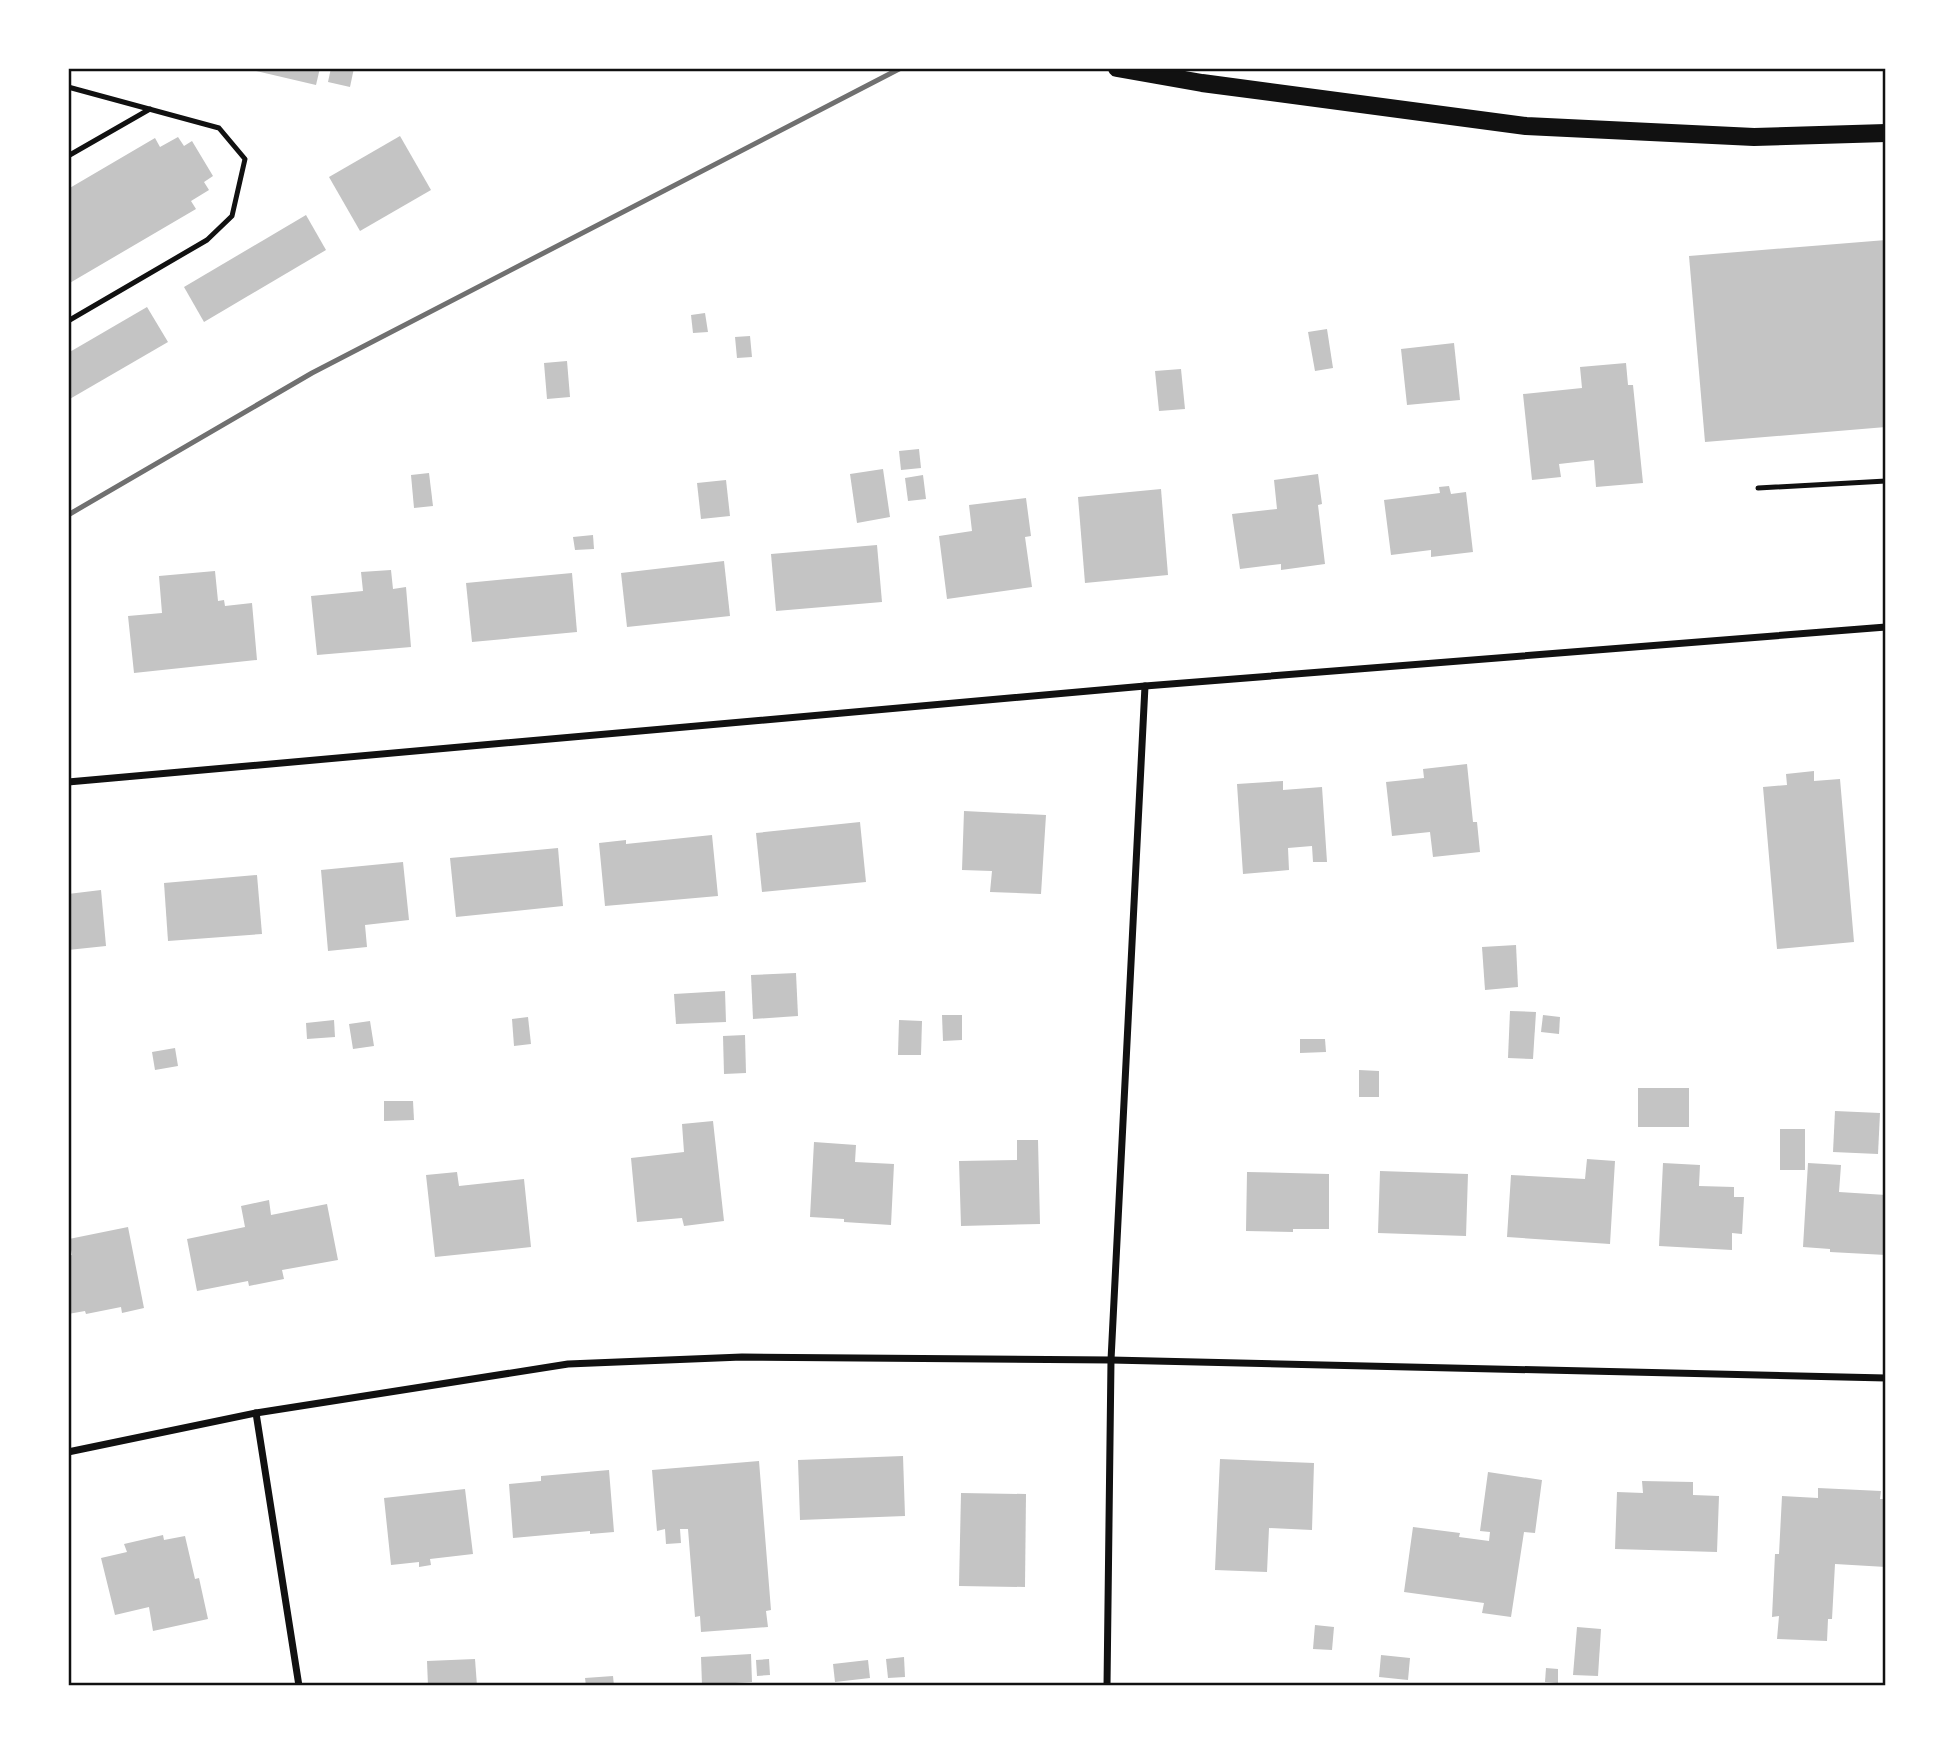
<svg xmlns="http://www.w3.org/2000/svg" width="1954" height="1754" font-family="Karla,sans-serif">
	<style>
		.building { fill: #c4c4c4 }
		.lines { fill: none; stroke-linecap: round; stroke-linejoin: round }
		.service { stroke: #111; stroke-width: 5 }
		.minor { stroke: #111; stroke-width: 7 }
		.primary { stroke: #111; stroke-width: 18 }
		.rail { stroke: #707070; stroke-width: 5 }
		.neatline { fill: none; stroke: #111; stroke-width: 2.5 }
	</style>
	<rect width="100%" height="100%" fill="#fff"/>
	<g class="building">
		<path d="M 243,68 L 320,68 L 316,85 Z"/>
		<path d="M 331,68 L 354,68 L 350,87 L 328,82 Z"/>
		<path d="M 400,136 L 431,190 L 360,231 L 329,177 Z"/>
		<path d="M 178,137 L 184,146 L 192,141 L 213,176 L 204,182 L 209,190 L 191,201 L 196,209 L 68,284 L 68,189 L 155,138 L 160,147 Z"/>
		<path d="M 306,215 L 326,250 L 204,322 L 184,287 Z"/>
		<path d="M 1886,240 L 1886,427 L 1705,442 L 1689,256 Z"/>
		<path d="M 147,307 L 168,342 L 68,400 L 68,353 Z"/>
		<path d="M 705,313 L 708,332 L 693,333 L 691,315 Z"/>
		<path d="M 1327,329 L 1333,368 L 1315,371 L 1308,332 Z"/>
		<path d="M 750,336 L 752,357 L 737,358 L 735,337 Z"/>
		<path d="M 1454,343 L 1460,400 L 1407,405 L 1401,349 Z"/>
		<path d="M 567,361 L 570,397 L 547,399 L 544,363 Z"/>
		<path d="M 1626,363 L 1628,385 L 1633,385 L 1643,483 L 1596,487 L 1594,460 L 1559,464 L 1561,477 L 1532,480 L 1523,394 L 1582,388 L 1580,367 Z"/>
		<path d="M 1181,369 L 1185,409 L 1159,411 L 1155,371 Z"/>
		<path d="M 919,449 L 921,468 L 901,470 L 899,451 Z"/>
		<path d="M 883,469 L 890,517 L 857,523 L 850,474 Z"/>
		<path d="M 429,473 L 433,506 L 414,508 L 411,475 Z"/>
		<path d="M 1318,474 L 1322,504 L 1318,505 L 1325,564 L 1281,570 L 1281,564 L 1240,569 L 1232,514 L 1277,509 L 1274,480 Z"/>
		<path d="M 923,475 L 926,499 L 908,501 L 905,478 Z"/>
		<path d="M 726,480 L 730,516 L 701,519 L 697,483 Z"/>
		<path d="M 1449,486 L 1451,494 L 1466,492 L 1473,552 L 1431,557 L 1431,550 L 1391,555 L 1384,500 L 1440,493 L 1439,487 Z"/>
		<path d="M 1161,489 L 1168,575 L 1085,583 L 1078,497 Z"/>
		<path d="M 1026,498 L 1031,536 L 1025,537 L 1032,587 L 947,599 L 939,536 L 972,531 L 969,505 Z"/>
		<path d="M 593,535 L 594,549 L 575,550 L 573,537 Z"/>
		<path d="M 877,545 L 882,602 L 776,611 L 771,554 Z"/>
		<path d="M 724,561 L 730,616 L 627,627 L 621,573 Z"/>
		<path d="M 391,570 L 393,589 L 406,587 L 411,647 L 317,655 L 311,596 L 363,591 L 361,572 Z"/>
		<path d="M 215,571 L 218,601 L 224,600 L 225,606 L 252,603 L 257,660 L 134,673 L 128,616 L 162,613 L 159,576 Z"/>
		<path d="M 572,573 L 577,632 L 472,642 L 466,583 Z"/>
		<path d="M 1467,764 L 1473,822 L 1477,822 L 1480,852 L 1433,857 L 1430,832 L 1392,836 L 1386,782 L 1424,778 L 1423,769 Z"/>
		<path d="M 1814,771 L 1814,781 L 1840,779 L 1854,942 L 1777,949 L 1763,787 L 1787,785 L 1786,774 Z"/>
		<path d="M 1283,781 L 1283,790 L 1322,787 L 1327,862 L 1313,862 L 1312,846 L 1288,848 L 1289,870 L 1243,874 L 1237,784 Z"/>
		<path d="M 964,811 L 1046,815 L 1041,894 L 990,892 L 992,871 L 962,870 Z"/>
		<path d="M 860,822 L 866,882 L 762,892 L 756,833 Z"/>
		<path d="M 712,835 L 718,896 L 605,906 L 599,843 L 626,840 L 626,844 Z"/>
		<path d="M 558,848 L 563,906 L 456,917 L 450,858 Z"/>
		<path d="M 403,862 L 409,920 L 365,925 L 367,947 L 328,951 L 321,870 Z"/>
		<path d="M 257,875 L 262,934 L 168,941 L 164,883 Z"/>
		<path d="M 101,890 L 106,946 L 68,950 L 68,894 Z"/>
		<path d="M 1516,945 L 1518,987 L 1485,990 L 1482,947 Z"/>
		<path d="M 796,973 L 798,1016 L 753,1019 L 751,975 Z"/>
		<path d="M 725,991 L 726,1022 L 676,1024 L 674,994 Z"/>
		<path d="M 1510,1011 L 1536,1012 L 1533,1059 L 1508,1058 Z"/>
		<path d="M 942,1015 L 962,1015 L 962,1040 L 943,1041 Z"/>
		<path d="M 1543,1015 L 1560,1017 L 1559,1034 L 1541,1032 Z"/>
		<path d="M 528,1017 L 531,1044 L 514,1046 L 512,1019 Z"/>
		<path d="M 334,1020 L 335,1037 L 307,1039 L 306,1023 Z"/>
		<path d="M 899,1020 L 922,1021 L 921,1055 L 898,1055 Z"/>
		<path d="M 370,1021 L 374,1046 L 353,1049 L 349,1024 Z"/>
		<path d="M 745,1035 L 746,1073 L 724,1074 L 723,1036 Z"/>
		<path d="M 1300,1039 L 1325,1039 L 1326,1052 L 1300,1053 Z"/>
		<path d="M 175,1048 L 178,1066 L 155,1070 L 152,1052 Z"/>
		<path d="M 1359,1070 L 1379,1071 L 1379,1097 L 1359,1097 Z"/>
		<rect x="1638" y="1088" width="51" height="39"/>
		<path d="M 384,1101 L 413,1101 L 414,1120 L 384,1121 Z"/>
		<path d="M 1835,1111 L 1880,1113 L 1878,1154 L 1833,1152 Z"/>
		<path d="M 713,1121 L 724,1221 L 684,1226 L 682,1218 L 637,1222 L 631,1158 L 684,1152 L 682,1124 Z"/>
		<rect x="1780" y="1129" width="25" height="41"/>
		<path d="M 1017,1140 L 1038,1140 L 1040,1224 L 961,1226 L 959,1161 L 1017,1160 Z"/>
		<path d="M 814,1142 L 856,1145 L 855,1162 L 894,1164 L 891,1225 L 844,1222 L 844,1219 L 810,1217 Z"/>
		<path d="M 1587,1159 L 1615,1161 L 1610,1244 L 1507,1237 L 1511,1175 L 1585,1179 Z"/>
		<path d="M 1663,1163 L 1700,1165 L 1699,1186 L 1734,1187 L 1734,1197 L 1744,1197 L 1742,1234 L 1732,1233 L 1732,1250 L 1659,1246 Z"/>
		<path d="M 1808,1163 L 1841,1165 L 1839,1192 L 1886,1195 L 1886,1255 L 1830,1252 L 1830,1249 L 1803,1247 Z"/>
		<path d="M 1380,1171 L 1468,1174 L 1466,1236 L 1378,1233 Z"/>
		<path d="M 457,1172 L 459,1186 L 524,1179 L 531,1247 L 435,1257 L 426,1175 Z"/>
		<path d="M 1247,1172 L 1329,1174 L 1329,1229 L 1293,1229 L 1293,1232 L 1246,1231 Z"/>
		<path d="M 269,1200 L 271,1215 L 327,1204 L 338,1260 L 282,1270 L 284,1279 L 249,1286 L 248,1281 L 197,1291 L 187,1239 L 245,1227 L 241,1206 Z"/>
		<path d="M 128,1227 L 144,1308 L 122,1313 L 121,1307 L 86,1314 L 85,1311 L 68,1314 L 68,1256 L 72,1255 L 69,1239 Z"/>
		<path d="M 903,1456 L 905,1516 L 800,1520 L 798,1460 Z"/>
		<path d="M 1220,1459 L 1314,1463 L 1312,1530 L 1269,1528 L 1267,1572 L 1215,1570 Z"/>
		<path d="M 759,1461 L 771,1610 L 766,1611 L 768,1627 L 701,1632 L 700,1616 L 695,1617 L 688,1529 L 680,1529 L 681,1543 L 666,1544 L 665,1529 L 657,1531 L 652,1470 Z"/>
		<path d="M 609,1470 L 614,1532 L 590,1534 L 590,1531 L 513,1538 L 509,1484 L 541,1481 L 541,1476 Z"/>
		<path d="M 1488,1472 L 1542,1480 L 1535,1533 L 1524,1532 L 1511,1617 L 1482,1613 L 1484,1603 L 1404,1592 L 1413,1527 L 1460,1533 L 1459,1537 L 1489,1541 L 1490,1532 L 1480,1531 Z"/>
		<path d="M 1642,1481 L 1693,1482 L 1693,1495 L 1719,1496 L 1717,1552 L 1615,1549 L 1617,1492 L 1643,1493 Z"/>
		<path d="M 1818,1488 L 1881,1491 L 1880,1499 L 1886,1499 L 1886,1567 L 1835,1564 L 1832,1619 L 1828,1619 L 1827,1641 L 1777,1639 L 1779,1616 L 1772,1617 L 1775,1554 L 1779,1554 L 1782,1496 L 1818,1498 Z"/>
		<path d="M 465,1489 L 473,1554 L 430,1559 L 431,1565 L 419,1567 L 419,1562 L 391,1565 L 384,1498 Z"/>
		<path d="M 961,1493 L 1026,1494 L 1025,1587 L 959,1586 Z"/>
		<path d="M 163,1535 L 164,1540 L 185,1536 L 195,1579 L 199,1578 L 208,1619 L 153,1631 L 149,1607 L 115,1615 L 101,1558 L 127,1552 L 124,1544 Z"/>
		<path d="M 1315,1625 L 1334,1627 L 1332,1650 L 1313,1649 Z"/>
		<path d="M 1577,1627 L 1601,1629 L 1598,1676 L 1573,1675 Z"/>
		<path d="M 751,1654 L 752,1682 L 702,1685 L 701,1657 Z"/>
		<path d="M 1381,1655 L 1410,1658 L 1408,1680 L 1379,1677 Z"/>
		<path d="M 904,1657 L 905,1677 L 888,1678 L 886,1659 Z"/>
		<path d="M 475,1659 L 477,1686 L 428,1686 L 427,1661 Z"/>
		<path d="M 769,1659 L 770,1675 L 757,1676 L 756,1660 Z"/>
		<path d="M 868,1660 L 870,1678 L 835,1682 L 833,1664 Z"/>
		<path d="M 1546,1668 L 1558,1669 L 1558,1683 L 1545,1682 Z"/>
		<path d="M 613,1676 L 614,1686 L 586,1686 L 585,1678 Z"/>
	</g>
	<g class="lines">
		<g class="service">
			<path d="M 68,87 L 219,128 L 245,159 L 232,216 L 207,240 L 68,321"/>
			<path d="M 68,156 L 150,109"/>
			<path d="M 1758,488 L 1886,481"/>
		</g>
		<g class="minor">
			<path d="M 68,782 L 1145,686 L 1886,627"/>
			<path d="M 256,1413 L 299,1686"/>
			<path d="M 68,1452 L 256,1413 L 568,1364 L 742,1357 L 1111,1360 L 1886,1378"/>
			<path d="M 1107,1686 L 1111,1360 L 1145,686"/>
		</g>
		<path class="primary" d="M 1117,68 L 1202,83 L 1526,126 L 1754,137 L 1886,133"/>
		<path class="rail" d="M 68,515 L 312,373 L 901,68"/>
	</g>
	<rect width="1954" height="1754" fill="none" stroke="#ffffff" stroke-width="140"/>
	<rect x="70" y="70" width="1814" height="1614" class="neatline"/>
</svg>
